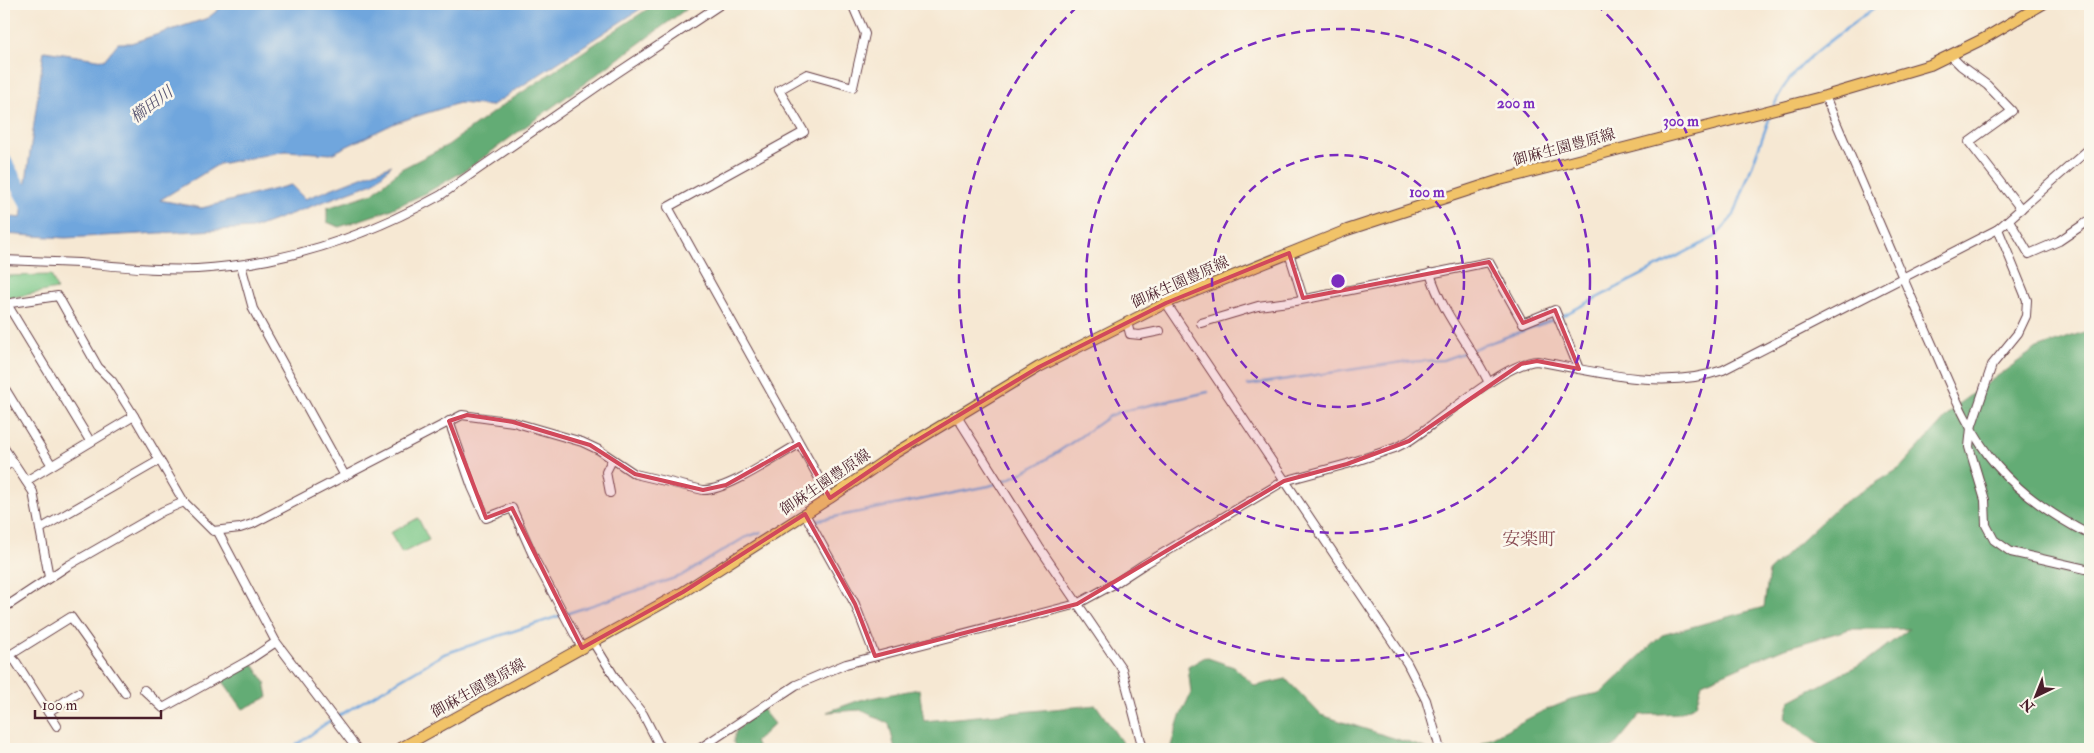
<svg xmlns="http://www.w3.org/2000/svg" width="2094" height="753" font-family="'IM FELL Double Pica','Noto Serif JP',serif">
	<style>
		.green { fill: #7ac787; stroke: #627359 }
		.forest { fill: #63ac74; stroke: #566650 }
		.water { fill: #6fa6dd; stroke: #5c6284 }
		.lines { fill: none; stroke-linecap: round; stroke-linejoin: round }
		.stream { stroke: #6fa6dd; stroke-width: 2.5 }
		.river { stroke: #6fa6dd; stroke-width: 15 }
		.minor-casing { stroke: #643d44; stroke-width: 10 }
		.major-casing { stroke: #643d44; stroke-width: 12 }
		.minor { stroke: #fff; stroke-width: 8 }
		.major { stroke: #f1c369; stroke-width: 10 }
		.marked { fill: #d1495b; fill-opacity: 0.2; stroke: #d1495b; stroke-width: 4; stroke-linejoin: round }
		.ring { fill: none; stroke: #7b2cbf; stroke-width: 2.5; stroke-dasharray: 9 6 }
		.labels { text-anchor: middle; stroke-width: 5; stroke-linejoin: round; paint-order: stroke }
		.street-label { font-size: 15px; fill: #4a1f2b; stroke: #fbf7ec }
		.water-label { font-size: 16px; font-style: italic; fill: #595572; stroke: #fbf7ec }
		.quarter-label { font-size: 18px; fill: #894c53; stroke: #fbf7ec }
		.centre { fill: #7b2cbf; stroke: #fbf7ec; stroke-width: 2.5 }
		.ring-label { font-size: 15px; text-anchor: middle; font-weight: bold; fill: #7b2cbf; stroke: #fbf7ec; stroke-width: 5; stroke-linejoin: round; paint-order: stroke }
	</style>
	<rect width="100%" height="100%" fill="#fbf7ec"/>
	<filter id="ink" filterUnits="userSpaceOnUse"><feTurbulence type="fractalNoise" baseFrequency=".02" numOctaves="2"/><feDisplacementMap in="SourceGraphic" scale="10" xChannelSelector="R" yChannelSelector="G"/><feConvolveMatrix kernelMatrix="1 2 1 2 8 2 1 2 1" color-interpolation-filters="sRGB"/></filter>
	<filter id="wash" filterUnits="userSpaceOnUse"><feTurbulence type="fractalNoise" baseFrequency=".0096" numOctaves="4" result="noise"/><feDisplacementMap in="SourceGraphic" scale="20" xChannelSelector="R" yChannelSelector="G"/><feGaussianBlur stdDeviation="1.12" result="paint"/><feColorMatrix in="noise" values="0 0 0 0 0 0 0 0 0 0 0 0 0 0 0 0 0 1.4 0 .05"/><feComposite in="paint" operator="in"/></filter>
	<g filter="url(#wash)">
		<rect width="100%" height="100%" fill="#f6e8d3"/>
		<g class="green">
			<path d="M 51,275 L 57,289 L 4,299 L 4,276 Z"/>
			<path d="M 418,518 L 429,540 L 402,553 L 390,533 Z"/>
		</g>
		<g class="forest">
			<path d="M 655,4 L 693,4 L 469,168 L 426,193 L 387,211 L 339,227 L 327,222 L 327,208 L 373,193 L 401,169 L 448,145 L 503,105 Z"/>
			<path d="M 2090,330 L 2090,749 L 1825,749 L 1785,718 L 1790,701 L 1868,660 L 1909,629 L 1850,629 L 1782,649 L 1702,683 L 1696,705 L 1679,713 L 1640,715 L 1612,749 L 1478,749 L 1481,743 L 1541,712 L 1578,697 L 1601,693 L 1662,635 L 1764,607 L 1769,571 L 1837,507 L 1900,468 L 1958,404 L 2037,348 Z"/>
			<path d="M 1205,657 L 1234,667 L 1255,686 L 1286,679 L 1321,715 L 1428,749 L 1170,749 L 1179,719 L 1191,693 L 1188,667 Z"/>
			<path d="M 252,663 L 265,682 L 268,697 L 243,709 L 222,680 Z"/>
			<path d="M 919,689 L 924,721 L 1096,705 L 1123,744 L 1115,749 L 895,749 L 889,724 L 861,710 L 827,712 L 860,700 Z"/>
			<path d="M 761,708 L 774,724 L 755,742 L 759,749 L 737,749 L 733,742 L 736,731 Z"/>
		</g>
		<path class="water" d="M 225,4 L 648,4 L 491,106 L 459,103 L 395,123 L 331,154 L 286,151 L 219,164 L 160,200 L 202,208 L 291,185 L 305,199 L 392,165 L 373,183 L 254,228 L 65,238 L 4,234 L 4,216 L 21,218 L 44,51 L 104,60 L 118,43 L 131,43 L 208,18 Z"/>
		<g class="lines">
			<g class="stream">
				<path d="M 1774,106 C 1790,63 1844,32 1879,4"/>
				<path d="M 1473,349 L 1558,318 L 1715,237 L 1734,215 L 1771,114"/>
				<path d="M 1248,385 L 1403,362 L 1443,360 L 1468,351"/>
				<path d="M 814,521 L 989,486 C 1033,473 1071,443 1108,417 L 1119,412 L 1208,392"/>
				<path d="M 291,749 L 328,722 L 444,654 L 681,576 L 744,538 L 761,532"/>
			</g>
			<path class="river" d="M 4,161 L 33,213"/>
		</g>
	</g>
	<g filter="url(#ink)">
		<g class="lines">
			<defs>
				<g id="minor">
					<path d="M 1950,55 L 1961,66 L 1987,85 L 2012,111 L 1969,142 L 2021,209"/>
					<path d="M 1825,96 C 1859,176 1893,256 1928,335 C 1948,379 1965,429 1997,466 C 2023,496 2055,517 2090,535"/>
					<path d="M 2009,220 L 2029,254 L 2059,241 L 2090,220"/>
					<path d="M 1998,229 L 2027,300 L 2026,316 L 2018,333 L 1992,365 L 1971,428 L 1969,447 L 1985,500 L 1986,525 L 1994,540 L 2011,552 L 2090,570"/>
					<path d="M 1289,253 L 1303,298"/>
					<path d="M 4,260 C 29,261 54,262 79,263 C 118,266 158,271 197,269 C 283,264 366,237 441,195 L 614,75 L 721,4"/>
					<path d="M 241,265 L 253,309 L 345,476"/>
					<path d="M 1430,273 C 1442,314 1471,345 1489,383"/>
					<path d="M 1166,303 L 1407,663 L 1426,700 L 1440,749"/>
					<path d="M 4,304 L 58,296 L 98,367 L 112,381 L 134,416 L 184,502 L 213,531 L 240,528 L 252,524 L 462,415 L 513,422 L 582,442 L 599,450 L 635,474 L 703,490 C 727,491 777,456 799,444"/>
					<path d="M 7,304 L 90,441"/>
					<path d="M 1127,322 L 1130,334 L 1140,335 L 1160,331"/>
					<path d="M 1201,323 L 1258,306 L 1296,301 L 1489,262 L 1523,323 L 1555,310 L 1579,369"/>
					<path d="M 4,387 L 51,464"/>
					<path d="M 956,415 L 1039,547 L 1122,669 L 1143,749"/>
					<path d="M 449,421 L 472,487 L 486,518 L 512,508 L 536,562 L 582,648"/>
					<path d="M 4,448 L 33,492 L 49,577"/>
					<path d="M 4,467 L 13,462"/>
					<path d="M 26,481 L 134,416"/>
					<path d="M 610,493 L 606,472 L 612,460"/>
					<path d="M 830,498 L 668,207 L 804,132 L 779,90 L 807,74 L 853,87 L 865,34 L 852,4"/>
					<path d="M 805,514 L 855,604 L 875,656"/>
					<path d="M 40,529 L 160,460"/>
					<path d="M 218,532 L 276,642 L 357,749"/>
					<path d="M 4,608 L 69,565 L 163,511 L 184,502"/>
					<path d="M 593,642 L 619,684 L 643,714 L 661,749"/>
					<path d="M 4,650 L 16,662 L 57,726"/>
					<path d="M 10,655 L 71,617 L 125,693"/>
					<path d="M 144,690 L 163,708 L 249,660 L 276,642"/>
					<path d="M 48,712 L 78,693"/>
					<path d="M 699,749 L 796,685 L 846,664 L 1077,604 L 1114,584 L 1143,565 L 1284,481 L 1347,464 L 1395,448 L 1409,441 C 1440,421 1504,363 1537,361 C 1598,372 1663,391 1723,370 L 1998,229 L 2090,148"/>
				</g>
				<path id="major" d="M 399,749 L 683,592 L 830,498 L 896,453 L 1039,367 L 1166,303 L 1347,230 L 1500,180 L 1825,96 L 1930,65 L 1983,39 L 2043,4"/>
			</defs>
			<use href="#minor" class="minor-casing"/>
			<use href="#major" class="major-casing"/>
			<use href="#minor" class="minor"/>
			<use href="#major" class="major"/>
		</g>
	</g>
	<path class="marked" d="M 1289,253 L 1303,298 L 1489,262 L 1523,323 L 1555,310 L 1579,369 L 1537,361 L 1521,364 L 1409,441 L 1347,464 L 1284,481 L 1077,604 L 875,656 L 855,604 L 805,514 L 683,592 L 582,648 L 512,508 L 486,518 L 449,421 L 467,415 L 513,422 L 590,445 L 635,474 L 703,490 L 726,485 L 799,444 L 830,498 L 896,453 L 1039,367 L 1166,303 Z"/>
	<g class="ring">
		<circle cx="1338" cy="281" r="126"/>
		<circle cx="1338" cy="281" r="252"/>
		<path d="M1596 4A379 379 0 1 1 1080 4"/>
	</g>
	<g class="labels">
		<g class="street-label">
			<text transform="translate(1564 147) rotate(-15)" y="5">御麻生園豊原線</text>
			<text transform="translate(1180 282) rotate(-24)" y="5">御麻生園豊原線</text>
			<text transform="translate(825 482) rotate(-34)" y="5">御麻生園豊原線</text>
			<text transform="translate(478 688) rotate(-29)" y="5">御麻生園豊原線</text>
		</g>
		<g class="water-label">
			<text transform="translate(151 104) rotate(-37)" y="6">櫛田川</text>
		</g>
		<g class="quarter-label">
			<text x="1529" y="545">安楽町</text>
		</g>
	</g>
	<circle cx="1338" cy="281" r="8" class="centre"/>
	<g class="ring-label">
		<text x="1516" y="108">200 m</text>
		<text x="1681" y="126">300 m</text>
		<text x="1427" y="197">100 m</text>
	</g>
	<rect width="2094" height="753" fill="none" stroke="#fbf7ec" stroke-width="20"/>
	<g transform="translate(2036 696) rotate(223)" stroke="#fbf7ec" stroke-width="4" paint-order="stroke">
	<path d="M0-4L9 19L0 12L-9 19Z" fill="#4a1f2b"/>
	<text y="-8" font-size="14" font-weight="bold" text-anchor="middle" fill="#4a1f2b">N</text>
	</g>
	<path d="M35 710v8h126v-8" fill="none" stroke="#4a1f2b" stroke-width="2.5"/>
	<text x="42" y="710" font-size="15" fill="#4a1f2b" stroke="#fbf7ec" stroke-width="4" paint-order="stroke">100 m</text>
</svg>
